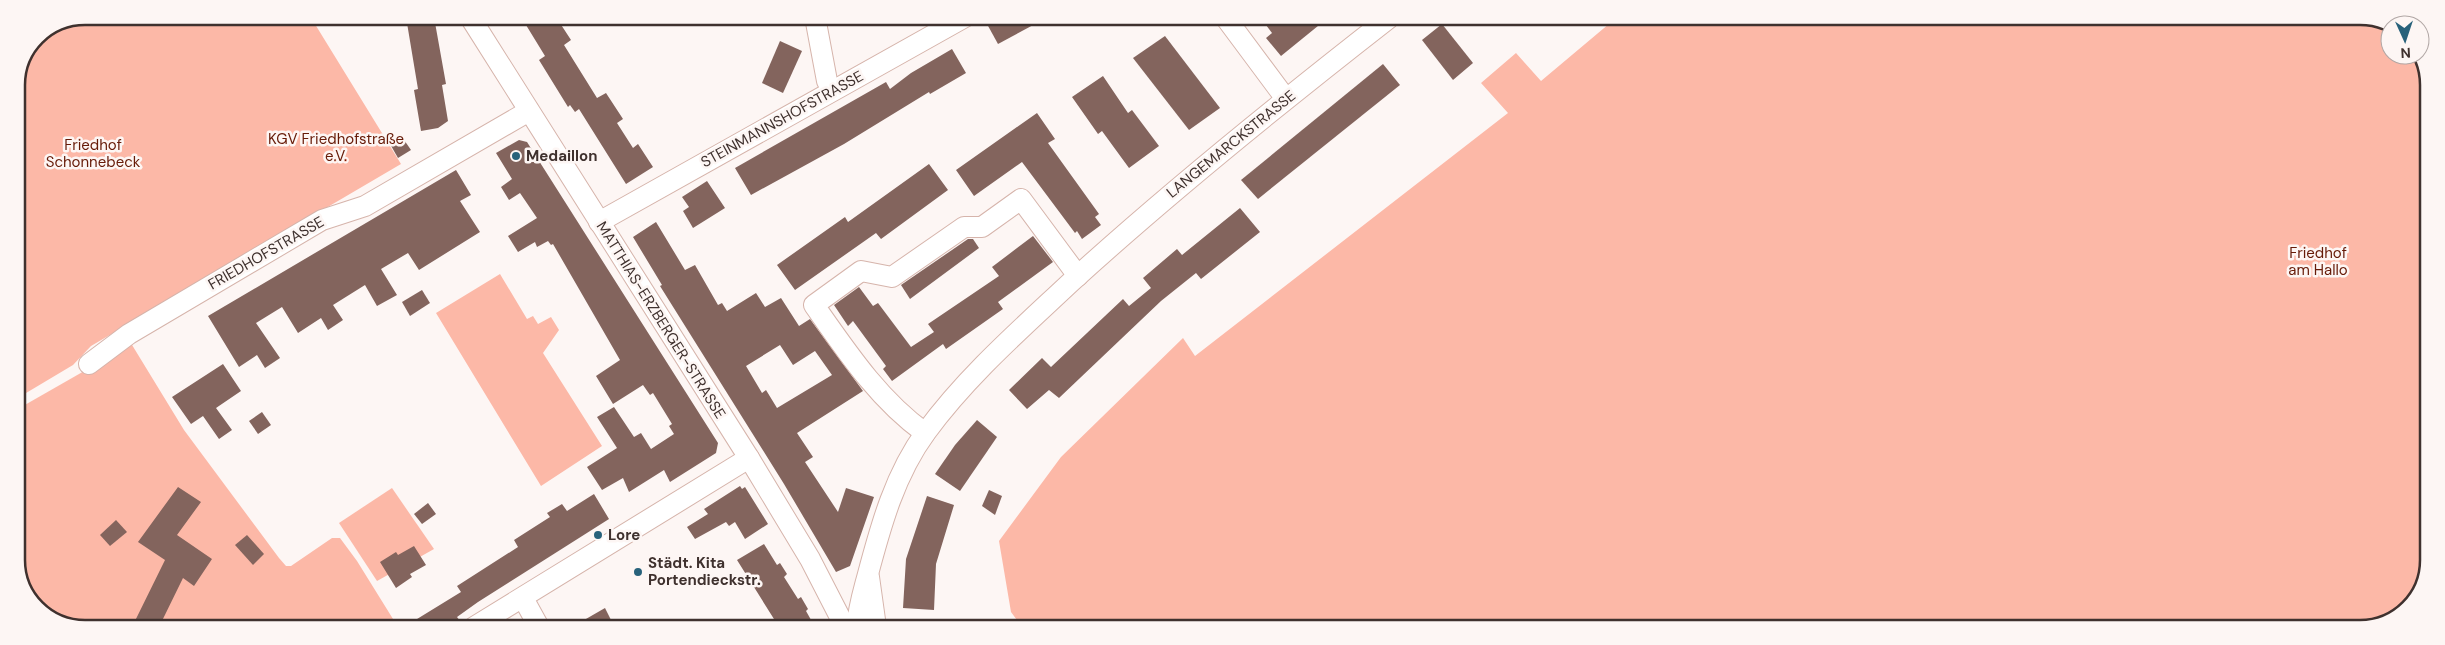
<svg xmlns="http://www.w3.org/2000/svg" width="2445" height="645" font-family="'DM Sans',sans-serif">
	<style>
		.green { fill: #fcb8a7 }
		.building { fill: #83645d; fill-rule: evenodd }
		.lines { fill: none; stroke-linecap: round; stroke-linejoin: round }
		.minor-casing { stroke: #d6b4ab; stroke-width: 22 }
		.minor { stroke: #fff; stroke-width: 20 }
		.poi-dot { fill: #28627b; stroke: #fdf6f4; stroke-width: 2 }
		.labels { text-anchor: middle; stroke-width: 5; stroke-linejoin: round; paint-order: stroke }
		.street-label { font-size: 15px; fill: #3f312e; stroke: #fdf6f4 }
		.park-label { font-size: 15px; fill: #671b08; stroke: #fdf6f4 }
		.poi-label { font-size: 15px; font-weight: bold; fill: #3f312e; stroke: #fdf6f4; text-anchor: start }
		.rim { fill: none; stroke: #3f312e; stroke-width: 2.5 }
	</style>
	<rect width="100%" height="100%" fill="#fdf6f4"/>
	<g class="green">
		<path d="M 85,16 L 310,16 L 401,164 L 91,346 L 73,365 L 16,399 L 16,84 L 36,36 Z"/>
		<path d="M 1616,18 L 2378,19 L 2390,26 L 2390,55 L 2418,55 L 2429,80 L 2426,578 L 2402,614 L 2361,629 L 1022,627 L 1011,612 L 999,541 L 1061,457 L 1183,338 L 1195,356 L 1508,113 L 1481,83 L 1516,53 L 1541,81 Z"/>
		<path d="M 500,274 L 527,319 L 533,316 L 538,324 L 551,317 L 559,330 L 543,353 L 602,446 L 541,486 L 436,313 Z"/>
		<path d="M 129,340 L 184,430 L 279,558 L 286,566 L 291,566 L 332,538 L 340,538 L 357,561 L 398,627 L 67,626 L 33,605 L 16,565 L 16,410 L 86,370 Z"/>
		<path d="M 392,488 L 434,549 L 377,581 L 339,523 Z"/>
	</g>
	<g class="building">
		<path d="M 406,17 L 434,17 L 446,84 L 442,85 L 448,121 L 438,128 L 421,131 L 414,90 L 418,89 Z"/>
		<path d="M 530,17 L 556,17 L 571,40 L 564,45 L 597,98 L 606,93 L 623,119 L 617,123 L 633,148 L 638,144 L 653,167 L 626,184 L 579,109 L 575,112 L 570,105 L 568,107 L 539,60 L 545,56 L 526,25 L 533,21 Z"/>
		<path d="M 998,17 L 1048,17 L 998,44 L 987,24 Z"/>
		<path d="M 1260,17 L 1329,17 L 1281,56 L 1266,38 L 1272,33 Z"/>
		<path d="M 1442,24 L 1473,63 L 1453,80 L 1422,40 Z"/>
		<path d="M 1165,36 L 1220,108 L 1189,130 L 1133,58 Z"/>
		<path d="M 780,41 L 802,51 L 783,93 L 762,83 Z"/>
		<path d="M 952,49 L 966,73 L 930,94 L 929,92 L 844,144 L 751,195 L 735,168 L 886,82 L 890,89 L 911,73 Z"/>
		<path d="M 1383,64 L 1400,85 L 1258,199 L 1241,180 Z"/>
		<path d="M 1103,76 L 1128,113 L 1132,110 L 1159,146 L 1129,168 L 1102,131 L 1098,134 L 1072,97 Z"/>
		<path d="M 1037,113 L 1055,139 L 1048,143 L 1099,214 L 1095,217 L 1101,225 L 1082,239 L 1077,231 L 1075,233 L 1022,162 L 974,196 L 956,170 Z"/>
		<path d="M 402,137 L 411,150 L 398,158 L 390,144 Z"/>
		<path d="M 519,140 L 527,142 L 718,443 L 716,453 L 670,482 L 664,470 L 629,492 L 623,478 L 602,490 L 587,467 L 617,448 L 597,417 L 614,407 L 634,437 L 641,433 L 651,449 L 674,434 L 669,426 L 672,424 L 653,393 L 650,395 L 643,385 L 613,404 L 596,376 L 620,360 L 553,244 L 551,245 L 548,241 L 537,247 L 535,242 L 518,252 L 508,236 L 537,218 L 520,193 L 509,200 L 501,187 L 512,179 L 496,153 Z"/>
		<path d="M 929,164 L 948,190 L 881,239 L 876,233 L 795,290 L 777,265 L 845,217 L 848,222 Z"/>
		<path d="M 456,170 L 471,195 L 460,201 L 480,232 L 419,270 L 408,253 L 381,269 L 397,295 L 377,306 L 365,285 L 333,305 L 343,320 L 328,330 L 321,318 L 298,333 L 282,307 L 256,323 L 280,358 L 265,368 L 257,355 L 239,367 L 208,316 Z"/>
		<path d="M 707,181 L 725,208 L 693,228 L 683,211 L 689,207 L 682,197 Z"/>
		<path d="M 1240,208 L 1260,232 L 1201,279 L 1196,273 L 1161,301 L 1059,398 L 1049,390 L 1027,409 L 1009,390 L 1042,358 L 1051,367 L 1123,299 L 1129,306 L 1151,288 L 1143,278 L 1177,249 L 1182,255 Z"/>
		<path d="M 656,222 L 685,270 L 695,265 L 718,305 L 722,303 L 727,311 L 756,293 L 765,307 L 781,298 L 799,326 L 810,319 L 863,391 L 797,433 L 813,457 L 805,462 L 838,512 L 846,488 L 874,497 L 850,566 L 836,572 L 784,484 L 660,286 L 662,285 L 633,237 ZM 780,345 L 793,365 L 815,351 L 832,375 L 777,408 L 766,390 L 762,393 L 746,366 Z"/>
		<path d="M 1033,236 L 1053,262 L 998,302 L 1003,309 L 946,349 L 943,344 L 892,381 L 883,369 L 886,366 L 853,321 L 848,326 L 834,305 L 859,287 L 873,306 L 878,303 L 911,347 L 934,332 L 928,324 L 999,276 L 992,267 Z"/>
		<path d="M 968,239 L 973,239 L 979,248 L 910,299 L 901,285 Z"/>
		<path d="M 422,290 L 430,303 L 410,316 L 402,302 Z"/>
		<path d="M 223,364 L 241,391 L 216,408 L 232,430 L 219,439 L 203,416 L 191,424 L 172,397 Z"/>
		<path d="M 262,412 L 271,425 L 258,434 L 249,421 Z"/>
		<path d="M 977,420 L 997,437 L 960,491 L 935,474 L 955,445 Z"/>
		<path d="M 740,486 L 742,489 L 745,487 L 768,524 L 745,539 L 735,522 L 729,526 L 726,522 L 695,539 L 687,527 L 708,514 L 704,509 Z"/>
		<path d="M 178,487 L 201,502 L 177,535 L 212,559 L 194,586 L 183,578 L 160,625 L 152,621 L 150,627 L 132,627 L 165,560 L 138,542 Z"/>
		<path d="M 989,490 L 1002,496 L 995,515 L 982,506 Z"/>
		<path d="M 594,494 L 609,519 L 478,602 L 457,617 L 460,621 L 450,627 L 404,627 L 461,592 L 457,586 L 518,547 L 514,540 L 550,517 L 547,513 L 562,504 L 567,511 Z"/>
		<path d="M 927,496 L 954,505 L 936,564 L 934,610 L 903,608 L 906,559 Z"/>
		<path d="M 428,503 L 436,514 L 422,524 L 414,514 Z"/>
		<path d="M 116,520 L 127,532 L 110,546 L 100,535 Z"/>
		<path d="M 247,535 L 264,554 L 253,565 L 235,545 Z"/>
		<path d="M 764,544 L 777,565 L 780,563 L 787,574 L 784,577 L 798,599 L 801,597 L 808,609 L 806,611 L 815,627 L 779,627 L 737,560 Z"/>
		<path d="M 414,546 L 426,565 L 410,574 L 412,577 L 396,588 L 380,562 L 396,552 L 398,555 Z"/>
		<path d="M 605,608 L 612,622 L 603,627 L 572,627 Z"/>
	</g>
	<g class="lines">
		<defs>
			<g id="minor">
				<path d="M 470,17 L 749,458 L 810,559 L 845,627"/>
				<path d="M 815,17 L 827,81 L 832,90"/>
				<path d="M 1225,17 L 1286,99"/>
				<path d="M 599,222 L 965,17"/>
				<path d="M 89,364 L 129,334 L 322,220 L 365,206 L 529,111"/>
				<path d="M 925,433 C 878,399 847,352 814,305 L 861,271 L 892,277 L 964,227 L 982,227 L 1021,199 L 1078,276"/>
				<path d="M 869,577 L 876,627"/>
				<path d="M 523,598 L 539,627"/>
				<path d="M 474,627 L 749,458"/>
				<path d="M 857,627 C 858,608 863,593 868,574 C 881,525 895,474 926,432 C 967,376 1021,329 1071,282 C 1173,189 1280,103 1389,18"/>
			</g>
		</defs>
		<use href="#minor" class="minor-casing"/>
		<use href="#minor" class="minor"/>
	</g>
	<g class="poi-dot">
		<circle cx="516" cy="156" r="5"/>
		<circle cx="598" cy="535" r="5"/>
		<circle cx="638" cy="572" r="5"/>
	</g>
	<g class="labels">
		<g class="street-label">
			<text transform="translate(782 119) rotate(-29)" y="5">STEINMANNSHOFSTRASSE</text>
			<text transform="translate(1231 144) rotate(-39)" y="5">LANGEMARCKSTRASSE</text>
			<text transform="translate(266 253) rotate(-30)" y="5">FRIEDHOFSTRASSE</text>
			<text transform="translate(661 320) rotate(58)" y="5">MATTHIAS-ERZBERGER-STRASSE</text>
		</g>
		<g class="park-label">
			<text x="336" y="144">KGV Friedhofstraße<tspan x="336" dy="17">e.V.</tspan></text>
			<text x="93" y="150">Friedhof<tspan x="93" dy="17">Schonnebeck</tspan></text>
			<text x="2318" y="258">Friedhof<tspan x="2318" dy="17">am Hallo</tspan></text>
		</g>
		<g class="poi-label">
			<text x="526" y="161">Medaillon</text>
			<text x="608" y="540">Lore</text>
			<text x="648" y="568">Städt. Kita<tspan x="648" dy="17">Portendieckstr.</tspan></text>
		</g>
	</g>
	<path d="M0 0H2445V645H0ZM85 25H2360A60 60 0 0 1 2420 85V560A60 60 0 0 1 2360 620H85A60 60 0 0 1 25 560V85A60 60 0 0 1 85 25Z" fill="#fdf6f4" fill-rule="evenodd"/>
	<path class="rim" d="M85 25H2360A60 60 0 0 1 2420 85V560A60 60 0 0 1 2360 620H85A60 60 0 0 1 25 560V85A60 60 0 0 1 85 25Z"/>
	<g transform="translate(2405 40) rotate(177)"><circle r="24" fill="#fdf6f4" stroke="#b1a7a5"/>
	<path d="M0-4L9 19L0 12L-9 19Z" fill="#28627b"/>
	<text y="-8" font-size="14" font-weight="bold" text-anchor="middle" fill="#3f312e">N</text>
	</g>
</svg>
